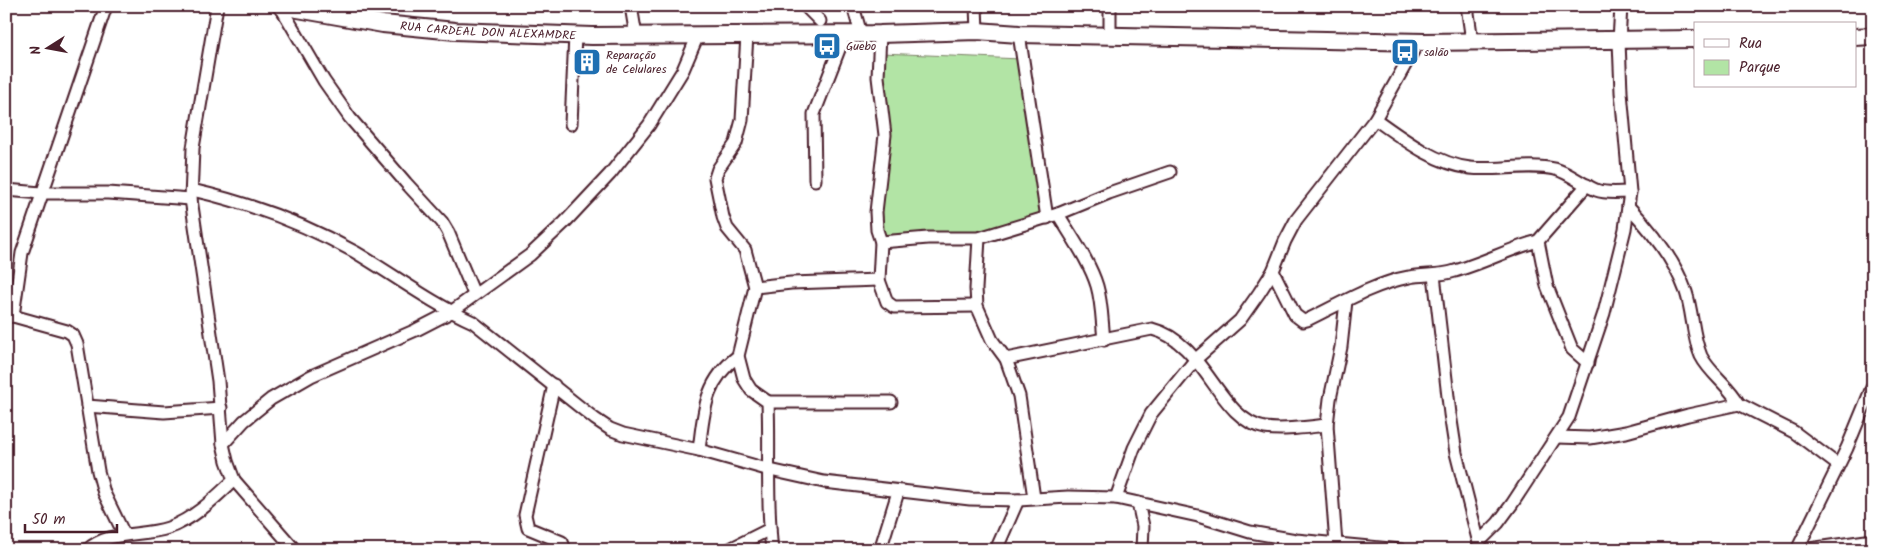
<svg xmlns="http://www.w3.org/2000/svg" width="1879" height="556" font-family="Kalam,sans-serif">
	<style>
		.green { fill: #b2e4a5; stroke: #7e8268 }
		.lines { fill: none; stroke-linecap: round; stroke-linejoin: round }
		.street-casing { stroke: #4a1f2b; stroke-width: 15 }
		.secondary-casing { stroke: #4a1f2b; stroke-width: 20 }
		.street { stroke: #fff; stroke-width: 11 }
		.secondary { stroke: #fff; stroke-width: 16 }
		.labels { text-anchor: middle; stroke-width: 5; stroke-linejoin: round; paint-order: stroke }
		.street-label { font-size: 12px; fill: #4a1f2b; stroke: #fff }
		.poi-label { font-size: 12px; fill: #4a1f2b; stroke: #fff; text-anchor: start }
	</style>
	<rect width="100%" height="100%" fill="#fff"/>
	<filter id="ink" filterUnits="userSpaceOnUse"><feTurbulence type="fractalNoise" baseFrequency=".02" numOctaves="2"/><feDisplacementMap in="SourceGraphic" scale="10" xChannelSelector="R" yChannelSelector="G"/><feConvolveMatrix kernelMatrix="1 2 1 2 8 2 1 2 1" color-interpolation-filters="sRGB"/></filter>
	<g filter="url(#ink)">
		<path class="green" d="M 881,53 L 1021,59 L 1043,211 L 1039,217 L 978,233 L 884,238 L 880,234 Z"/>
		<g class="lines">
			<defs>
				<g id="street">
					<path d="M 217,6 L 193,148 L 191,199 L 218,381 L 223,444 L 227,461 L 234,480 L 295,550"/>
					<path d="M 631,6 L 636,36"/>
					<path d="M 805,6 L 820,21"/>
					<path d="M 853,6 L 861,34"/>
					<path d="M 976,6 L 977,31"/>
					<path d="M 1110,6 L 1110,35"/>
					<path d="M 1467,6 L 1472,41"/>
					<path d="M 283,7 L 283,11 L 324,81 L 350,118 L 406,183 L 442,222 L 448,232 L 474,294"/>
					<path d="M 880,34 L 878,77 L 885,135 L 876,212 L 877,230 L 881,242 L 879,280 L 887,302 L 894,307 L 977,306"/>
					<path d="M 1019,34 L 1047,218"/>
					<path d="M 747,35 L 742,120 L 736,143 L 718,169 L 715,178 L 723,217 L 727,228 L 745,250 L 755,287 L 738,356 L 744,379 L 751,390 L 768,402 C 770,451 766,501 772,550"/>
					<path d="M 1375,119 C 1403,139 1436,164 1470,168 C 1497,171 1528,163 1555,169 C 1570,173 1581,184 1596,190 C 1607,194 1618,192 1630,192"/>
					<path d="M 571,124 L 575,35"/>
					<path d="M 815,180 L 814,114 L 845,34"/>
					<path d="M 6,190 L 41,193 L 108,193 L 191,199"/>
					<path d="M 192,190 C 249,203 303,223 355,252 C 394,275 431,303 473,322 L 595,419 L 610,429 L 623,434 L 699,450 L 770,470 L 824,482 L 970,499 L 1018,500 L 1068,497 L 1116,498 L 1198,516 L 1250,532 L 1296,540 L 1401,550"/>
					<path d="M 1628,206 C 1651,230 1675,261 1686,292 C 1693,313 1692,335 1701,356 C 1710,374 1730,386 1739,404"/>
					<path d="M 1058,214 C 1071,236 1090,262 1097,286 C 1102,303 1102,322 1104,340"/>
					<path d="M 979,238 L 976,289 L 977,306 L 992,340 L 1006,359 L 1019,396 L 1034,498"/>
					<path d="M 1538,241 L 1587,185"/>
					<path d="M 881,242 L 928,238 L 979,238 L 1058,214 L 1109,193 L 1170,172"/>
					<path d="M 1273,271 L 1295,315 L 1303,321 L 1307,320 C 1338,305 1375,283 1409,277 C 1424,274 1440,276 1455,271 C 1483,263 1509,249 1538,241 L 1547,286 L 1572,349 L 1588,363"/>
					<path d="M 1434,275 L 1450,414 L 1456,453 L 1480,547"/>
					<path d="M 755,287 L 791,283 L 879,280"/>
					<path d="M 13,316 L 22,253 L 106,6"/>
					<path d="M 8,317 L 13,316 L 67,331 L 73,335 L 77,344 L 98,471 L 104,493 L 124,534"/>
					<path d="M 1006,359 L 1152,329 C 1205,342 1218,419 1265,428 C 1285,431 1307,427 1327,425"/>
					<path d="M 554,385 L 525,515 L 528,528 L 562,542 L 565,550"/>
					<path d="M 768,402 L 891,402"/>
					<path d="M 87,406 L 164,412 L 221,408"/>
					<path d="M 1557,437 L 1590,438 L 1626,432 L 1688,415 L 1739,404 L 1794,432 L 1838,465"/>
					<path d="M 223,444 L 244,421 L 271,399 L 311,376 L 416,330 L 451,312 L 530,255 L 565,222 L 610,174 L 649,125 L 683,70 L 698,35"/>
					<path d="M 699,450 C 704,411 704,382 738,356"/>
					<path d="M 1116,498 L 1134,448 L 1151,414 L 1196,359 L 1240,320 L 1259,293 L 1273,271 L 1285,241 L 1296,220 L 1375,119 L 1418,42"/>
					<path d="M 1138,503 L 1143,526 L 1142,550"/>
					<path d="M 1479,542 L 1498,523 L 1512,504 L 1569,417 L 1604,313 L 1625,229 L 1630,192 L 1621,92 L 1619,41 L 1621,6"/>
					<path d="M 1336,544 L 1327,425 L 1330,399 L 1341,347 L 1346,301"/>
					<path d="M 87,550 C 109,530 141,537 168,528 C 194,519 215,498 234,480"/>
					<path d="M 728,550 L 770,529"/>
					<path d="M 880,550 L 898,492"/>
					<path d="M 996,550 L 1018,500"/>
					<path d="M 1797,550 L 1847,448 L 1873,385"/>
					<path d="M 1802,550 L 1873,540"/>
				</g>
				<g id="secondary">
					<path id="s1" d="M 281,6 L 383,24 L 455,31 L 592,36 L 880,34 L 977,31 L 1019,34 L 1424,42 L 1695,39"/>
					<path d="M 1855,37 L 1873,36"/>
				</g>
			</defs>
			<use href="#street" class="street-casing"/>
			<use href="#secondary" class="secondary-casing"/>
			<use href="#street" class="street"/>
			<use href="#secondary" class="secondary"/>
		</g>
	</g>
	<defs>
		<symbol id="bus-square" viewBox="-11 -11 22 22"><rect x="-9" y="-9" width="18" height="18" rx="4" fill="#1f6fb2" stroke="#fff"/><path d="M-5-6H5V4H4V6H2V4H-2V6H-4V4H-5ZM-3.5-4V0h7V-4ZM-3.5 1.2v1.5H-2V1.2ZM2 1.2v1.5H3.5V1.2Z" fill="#fff"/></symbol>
		<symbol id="building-square" viewBox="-11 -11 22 22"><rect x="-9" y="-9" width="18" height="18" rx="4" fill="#1f6fb2" stroke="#fff"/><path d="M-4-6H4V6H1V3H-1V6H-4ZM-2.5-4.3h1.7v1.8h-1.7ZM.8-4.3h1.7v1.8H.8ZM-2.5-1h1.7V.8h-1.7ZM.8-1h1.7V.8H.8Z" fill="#fff"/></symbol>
	</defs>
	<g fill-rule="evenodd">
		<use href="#bus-square" x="811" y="30" width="32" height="32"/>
		<use href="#bus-square" x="1389" y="36" width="32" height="32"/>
		<use href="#building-square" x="571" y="46" width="32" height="32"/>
	</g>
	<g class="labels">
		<g class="street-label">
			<text dy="4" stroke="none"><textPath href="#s1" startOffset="209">RUA CARDEAL DON ALEXAMDRE</textPath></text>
		</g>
		<g class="poi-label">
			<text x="846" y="50">Guebo</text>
			<text x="1424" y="56">salão</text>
			<text x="606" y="59">Reparação<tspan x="606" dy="14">de Celulares</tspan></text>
		</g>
	</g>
	<rect width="1879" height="556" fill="none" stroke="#fff" stroke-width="25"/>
	<rect x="12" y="12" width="1854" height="531" fill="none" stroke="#4a1f2b" stroke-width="2" filter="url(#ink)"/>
	<rect x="1694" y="22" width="162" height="65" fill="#ffffff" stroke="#b7a5aa"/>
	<rect x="1704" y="39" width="25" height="8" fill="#ffffff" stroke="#b7a5aa"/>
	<text x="1739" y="48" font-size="15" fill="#4a1f2b">Rua</text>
	<rect x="1704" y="60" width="25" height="15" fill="#b2e4a5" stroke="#b7a5aa"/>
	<text x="1739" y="72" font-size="15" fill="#4a1f2b">Parque</text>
	<g transform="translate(48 48) rotate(259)" stroke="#ffffff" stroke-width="4" paint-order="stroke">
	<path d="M0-4L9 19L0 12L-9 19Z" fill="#4a1f2b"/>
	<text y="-8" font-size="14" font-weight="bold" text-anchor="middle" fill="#4a1f2b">N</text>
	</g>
	<path d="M25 524v8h92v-8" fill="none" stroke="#4a1f2b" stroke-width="2.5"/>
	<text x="32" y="524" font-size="15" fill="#4a1f2b" stroke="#ffffff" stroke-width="4" paint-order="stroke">50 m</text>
</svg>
